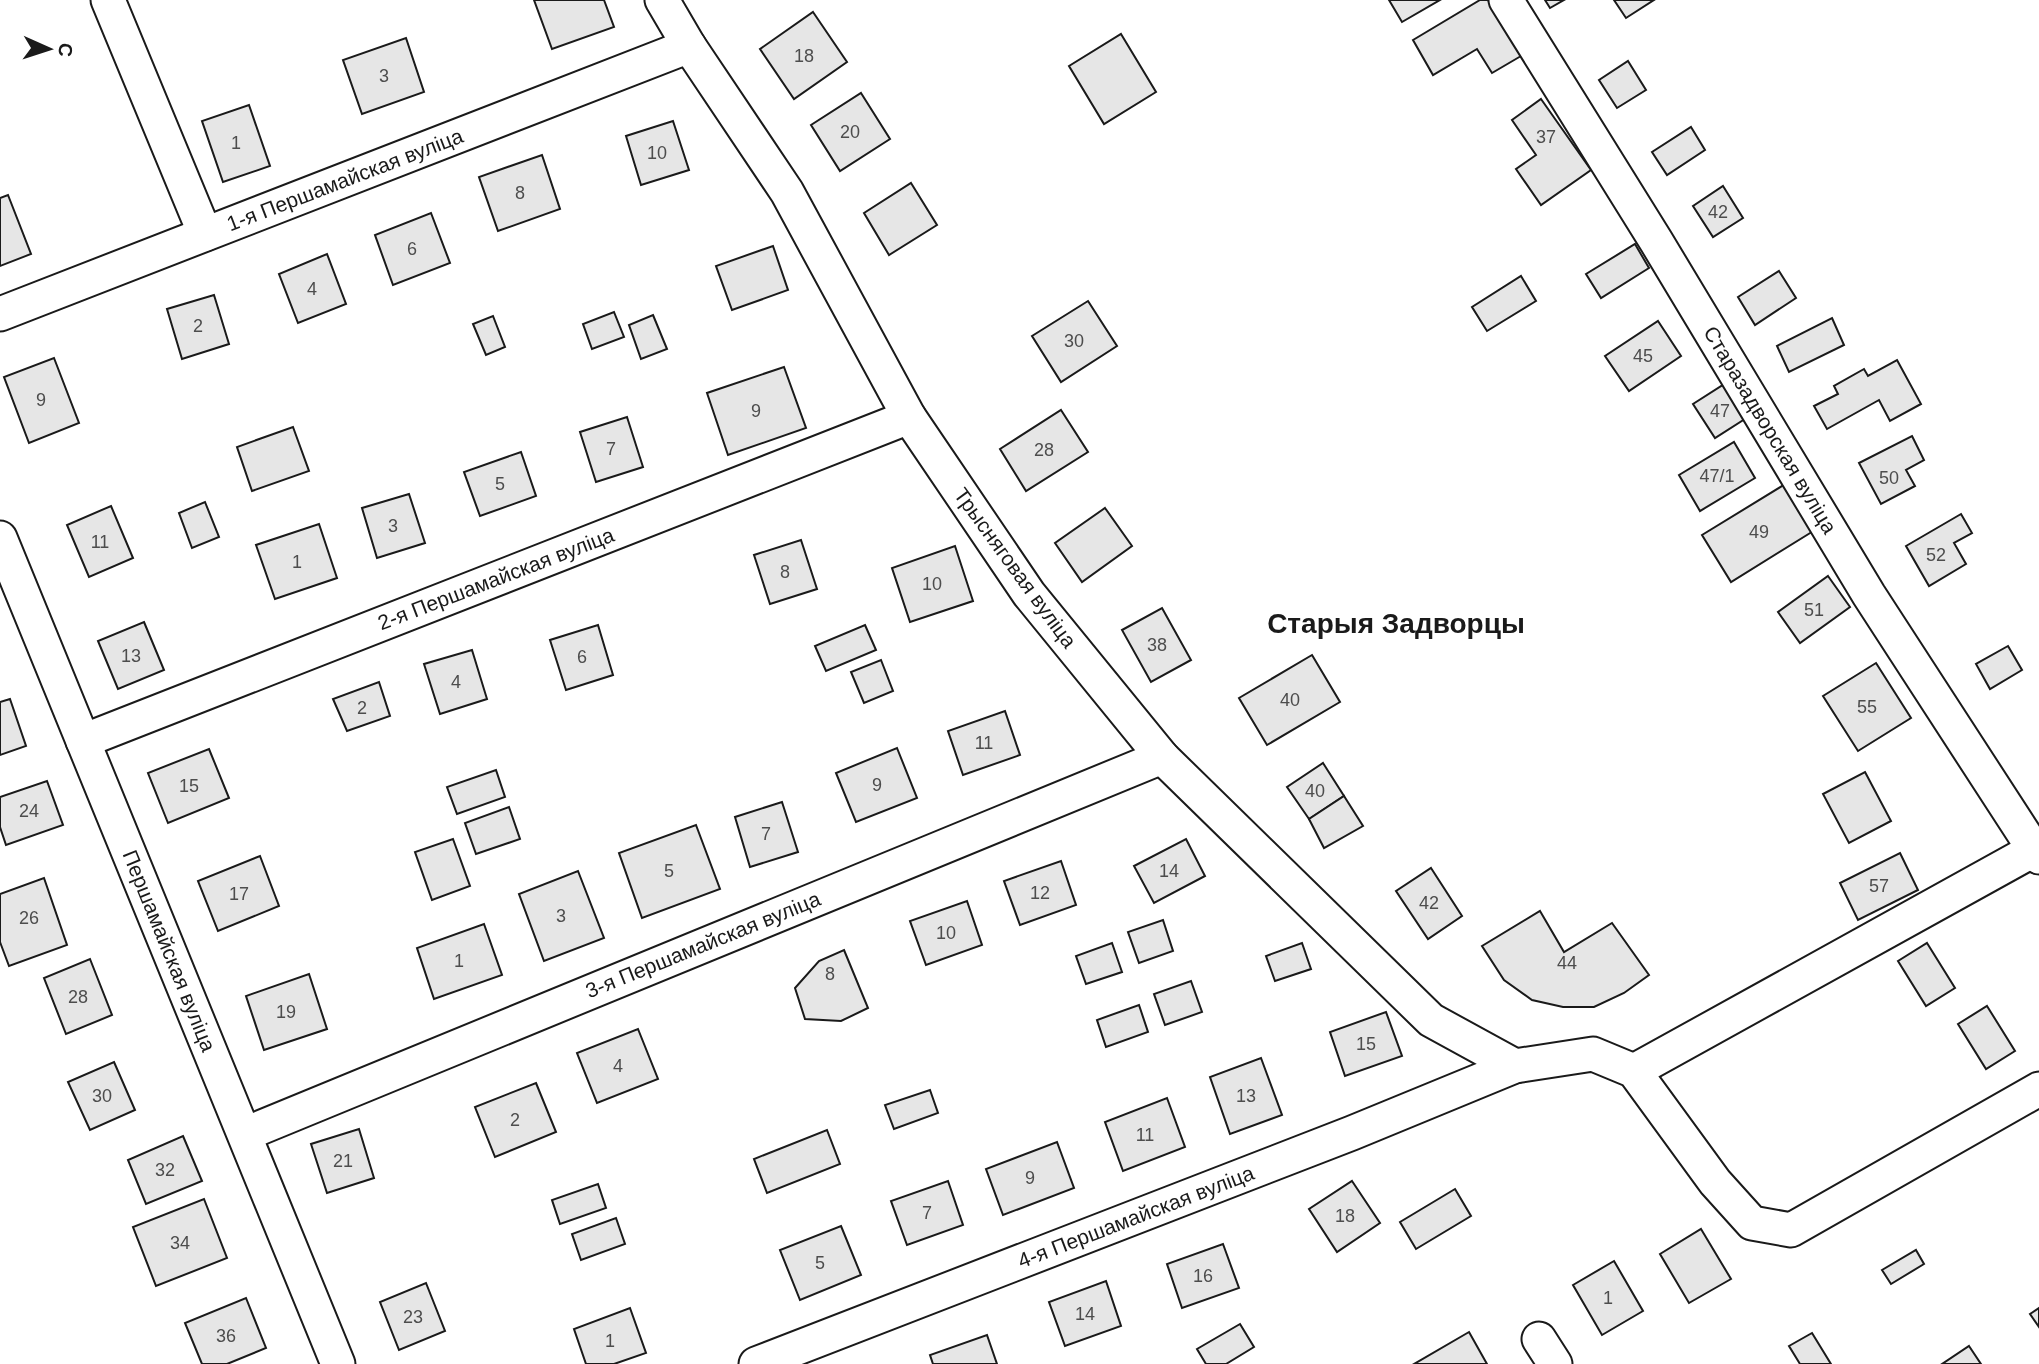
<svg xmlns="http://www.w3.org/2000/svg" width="2039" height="1364" font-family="Arial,sans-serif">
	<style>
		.building { fill: #e6e6e6; stroke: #1a1a1a; stroke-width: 2 }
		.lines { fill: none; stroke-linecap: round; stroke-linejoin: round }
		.minor-casing { stroke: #1a1a1a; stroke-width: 37 }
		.minor { stroke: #fff; stroke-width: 33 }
		.labels { text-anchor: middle; stroke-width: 5; stroke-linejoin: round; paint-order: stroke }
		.number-label { font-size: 18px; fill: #4d4d4d }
		.street-label { font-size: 21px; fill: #1a1a1a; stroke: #fff }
		.district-label { font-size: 28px; font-weight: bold; fill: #1a1a1a; stroke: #fff }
	</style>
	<rect width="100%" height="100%" fill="#fff"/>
	<g class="building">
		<path d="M 534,0 L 604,0 L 614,27 L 552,49 Z"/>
		<path d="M 1389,0 L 1440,0 L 1402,22 Z"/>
		<path d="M 1480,0 L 1488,0 L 1521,56 L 1492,73 L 1477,49 L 1433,75 L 1413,40 Z"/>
		<path d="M 1545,0 L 1564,0 L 1550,8 Z"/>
		<path d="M 1614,0 L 1654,0 L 1626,18 Z"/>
		<path d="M 813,12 L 847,62 L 794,99 L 760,49 Z"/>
		<path d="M 1121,34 L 1156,92 L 1104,124 L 1069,66 Z"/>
		<path d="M 406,38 L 424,92 L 362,114 L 343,60 Z"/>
		<path d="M 1628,61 L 1646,90 L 1617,108 L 1599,80 Z"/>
		<path d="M 861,93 L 890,139 L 840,171 L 811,125 Z"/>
		<path d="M 1541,99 L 1591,170 L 1541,205 L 1516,169 L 1536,155 L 1512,120 Z"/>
		<path d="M 249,105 L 270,166 L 223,182 L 202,121 Z"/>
		<path d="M 673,121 L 689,170 L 641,185 L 626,136 Z"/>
		<path d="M 1691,127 L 1705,150 L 1667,175 L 1652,152 Z"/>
		<path d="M 542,155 L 560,209 L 498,231 L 479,177 Z"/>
		<path d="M 911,183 L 937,225 L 889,255 L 864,213 Z"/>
		<path d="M 1723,186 L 1743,218 L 1713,237 L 1693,206 Z"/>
		<path d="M 8,195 L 31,254 L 0,266 L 0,198 Z"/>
		<path d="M 431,213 L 450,263 L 393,285 L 375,235 Z"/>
		<path d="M 1635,244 L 1649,268 L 1601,298 L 1586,274 Z"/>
		<path d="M 773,246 L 788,290 L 732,310 L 716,266 Z"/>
		<path d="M 327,254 L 346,304 L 298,323 L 279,274 Z"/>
		<path d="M 1779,271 L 1796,298 L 1755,325 L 1738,297 Z"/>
		<path d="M 1521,276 L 1536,301 L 1487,331 L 1472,307 Z"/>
		<path d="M 214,295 L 229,344 L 182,359 L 167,309 Z"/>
		<path d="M 1088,301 L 1117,346 L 1061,382 L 1032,336 Z"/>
		<path d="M 614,312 L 624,337 L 592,349 L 583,324 Z"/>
		<path d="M 653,315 L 667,349 L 641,359 L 629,325 Z"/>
		<path d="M 493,316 L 505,347 L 486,355 L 473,324 Z"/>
		<path d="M 1832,318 L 1844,345 L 1789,372 L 1777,346 Z"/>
		<path d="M 1658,321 L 1681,356 L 1629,391 L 1605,356 Z"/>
		<path d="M 54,358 L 79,423 L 29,443 L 4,377 Z"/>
		<path d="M 1897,360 L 1921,404 L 1890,421 L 1879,400 L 1827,429 L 1814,406 L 1838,394 L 1834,386 L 1864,369 L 1868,376 Z"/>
		<path d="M 784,367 L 806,428 L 728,455 L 707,393 Z"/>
		<path d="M 1726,383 L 1748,417 L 1715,438 L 1693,404 Z"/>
		<path d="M 1061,410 L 1088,452 L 1026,491 L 1000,449 Z"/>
		<path d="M 627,417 L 643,467 L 596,482 L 580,432 Z"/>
		<path d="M 293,427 L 309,471 L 252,491 L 237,447 Z"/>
		<path d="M 1912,436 L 1924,460 L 1906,470 L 1915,486 L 1881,504 L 1859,463 Z"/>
		<path d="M 1734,442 L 1755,478 L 1700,511 L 1679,475 Z"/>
		<path d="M 521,452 L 536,496 L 480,516 L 464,472 Z"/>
		<path d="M 1787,483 L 1815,530 L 1731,582 L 1702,535 Z"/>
		<path d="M 409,494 L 425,543 L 377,558 L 362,508 Z"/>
		<path d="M 205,502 L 219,537 L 192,548 L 179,513 Z"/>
		<path d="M 111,506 L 133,558 L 89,577 L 67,525 Z"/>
		<path d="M 1105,508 L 1132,546 L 1082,582 L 1055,543 Z"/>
		<path d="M 1961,514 L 1972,533 L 1954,543 L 1966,564 L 1929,586 L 1906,546 Z"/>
		<path d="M 319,524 L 337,578 L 275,599 L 256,545 Z"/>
		<path d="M 801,540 L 817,589 L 770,604 L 754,555 Z"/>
		<path d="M 955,546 L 973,601 L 910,622 L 892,568 Z"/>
		<path d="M 1828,576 L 1850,607 L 1800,643 L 1778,612 Z"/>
		<path d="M 1162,608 L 1191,660 L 1151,682 L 1122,630 Z"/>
		<path d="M 144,622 L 164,670 L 118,689 L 98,641 Z"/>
		<path d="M 598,625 L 613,675 L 566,690 L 550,640 Z"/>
		<path d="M 865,625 L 876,650 L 826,671 L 815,646 Z"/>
		<path d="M 2008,646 L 2022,670 L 1990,689 L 1976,664 Z"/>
		<path d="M 472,650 L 487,699 L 440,714 L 424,664 Z"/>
		<path d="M 1312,655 L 1340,702 L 1267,745 L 1239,698 Z"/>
		<path d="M 881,660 L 893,691 L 864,703 L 851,672 Z"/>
		<path d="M 1876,663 L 1911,718 L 1858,751 L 1823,696 Z"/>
		<path d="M 379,682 L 390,716 L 347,731 L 333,699 Z"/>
		<path d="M 10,699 L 26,746 L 0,755 L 0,702 Z"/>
		<path d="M 1005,711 L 1020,755 L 963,775 L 948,731 Z"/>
		<path d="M 897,748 L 917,798 L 856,822 L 836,773 Z"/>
		<path d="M 209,749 L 229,798 L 168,823 L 148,773 Z"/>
		<path d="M 1323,763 L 1344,796 L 1309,819 L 1287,787 Z"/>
		<path d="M 496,770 L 505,797 L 457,814 L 447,787 Z"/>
		<path d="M 1865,772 L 1891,821 L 1849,843 L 1823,794 Z"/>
		<path d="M 47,781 L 63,825 L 6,845 L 0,827 L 0,797 Z"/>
		<path d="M 1344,796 L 1363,826 L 1324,848 L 1309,819 Z"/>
		<path d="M 782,802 L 798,852 L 750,867 L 735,817 Z"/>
		<path d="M 509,807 L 520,839 L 476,854 L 465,823 Z"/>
		<path d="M 696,825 L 720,889 L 642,918 L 619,853 Z"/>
		<path d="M 453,839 L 470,886 L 432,900 L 415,852 Z"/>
		<path d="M 1186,839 L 1205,876 L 1154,903 L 1134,866 Z"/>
		<path d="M 1900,853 L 1918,890 L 1858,920 L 1840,883 Z"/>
		<path d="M 260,856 L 279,906 L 218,931 L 198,881 Z"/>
		<path d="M 1061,861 L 1076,905 L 1020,925 L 1004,881 Z"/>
		<path d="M 1431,868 L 1462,916 L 1428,939 L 1396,891 Z"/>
		<path d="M 578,871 L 604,938 L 544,961 L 519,894 Z"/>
		<path d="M 44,878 L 67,945 L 9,966 L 0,942 L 0,894 Z"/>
		<path d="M 967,901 L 982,945 L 926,965 L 910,921 Z"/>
		<path d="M 1540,911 L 1564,952 L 1612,923 L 1649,975 L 1624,993 L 1594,1007 L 1563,1007 L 1532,1000 L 1504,980 L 1482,946 Z"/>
		<path d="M 1163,920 L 1173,951 L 1139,963 L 1128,932 Z"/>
		<path d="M 484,924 L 502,975 L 434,999 L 417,948 Z"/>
		<path d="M 1112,943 L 1122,972 L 1086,984 L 1076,956 Z"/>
		<path d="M 1302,943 L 1311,969 L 1275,981 L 1266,956 Z"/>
		<path d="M 1927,943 L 1955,988 L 1926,1006 L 1898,961 Z"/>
		<path d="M 844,950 L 868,1008 L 841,1021 L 805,1019 L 795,988 L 819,961 Z"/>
		<path d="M 90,959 L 112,1015 L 66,1034 L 44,978 Z"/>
		<path d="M 309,974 L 327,1029 L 264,1050 L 246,996 Z"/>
		<path d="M 1191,981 L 1202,1012 L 1165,1025 L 1154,994 Z"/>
		<path d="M 1139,1005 L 1148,1032 L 1106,1047 L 1097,1020 Z"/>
		<path d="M 1987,1006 L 2015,1051 L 1986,1069 L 1958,1024 Z"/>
		<path d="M 1386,1012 L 1402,1056 L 1345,1076 L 1330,1032 Z"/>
		<path d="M 638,1029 L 658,1079 L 597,1103 L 577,1053 Z"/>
		<path d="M 1261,1058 L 1282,1115 L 1230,1134 L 1210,1077 Z"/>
		<path d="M 114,1062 L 135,1110 L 90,1130 L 68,1082 Z"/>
		<path d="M 536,1083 L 556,1132 L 495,1157 L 475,1107 Z"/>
		<path d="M 930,1090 L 938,1113 L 894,1129 L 885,1105 Z"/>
		<path d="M 1167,1098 L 1185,1147 L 1123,1171 L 1105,1122 Z"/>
		<path d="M 359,1129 L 374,1178 L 327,1193 L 311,1144 Z"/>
		<path d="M 827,1130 L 840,1164 L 767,1193 L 754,1159 Z"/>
		<path d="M 183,1136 L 202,1181 L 146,1204 L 128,1160 Z"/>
		<path d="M 1057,1142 L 1074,1188 L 1003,1215 L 986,1169 Z"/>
		<path d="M 948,1181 L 963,1225 L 907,1245 L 891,1201 Z"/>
		<path d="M 1352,1181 L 1380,1223 L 1337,1252 L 1309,1209 Z"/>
		<path d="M 598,1184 L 606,1208 L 560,1224 L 552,1200 Z"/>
		<path d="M 1455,1189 L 1471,1216 L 1416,1249 L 1400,1222 Z"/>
		<path d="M 204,1199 L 227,1258 L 156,1286 L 133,1227 Z"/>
		<path d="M 616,1218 L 625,1244 L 581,1260 L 572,1234 Z"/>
		<path d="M 841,1226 L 861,1275 L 800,1300 L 780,1250 Z"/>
		<path d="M 1701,1229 L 1731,1279 L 1689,1303 L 1660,1254 Z"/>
		<path d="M 1223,1244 L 1239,1288 L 1182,1308 L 1167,1264 Z"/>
		<path d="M 1916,1250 L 1924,1264 L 1891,1284 L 1882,1270 Z"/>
		<path d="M 1614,1261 L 1643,1311 L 1602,1335 L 1573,1285 Z"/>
		<path d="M 1106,1281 L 1121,1326 L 1065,1346 L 1049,1302 Z"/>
		<path d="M 426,1283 L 445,1331 L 399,1350 L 380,1302 Z"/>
		<path d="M 246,1298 L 266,1348 L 227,1364 L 202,1364 L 185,1323 Z"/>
		<path d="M 630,1308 L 646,1353 L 614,1364 L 586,1364 L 574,1329 Z"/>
		<path d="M 2039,1308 L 2039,1327 L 2030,1314 Z"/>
		<path d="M 1240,1324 L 1254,1347 L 1226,1364 L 1206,1364 L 1197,1349 Z"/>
		<path d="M 1469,1332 L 1487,1364 L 1414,1364 Z"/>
		<path d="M 1812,1333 L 1831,1364 L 1800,1364 L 1789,1346 Z"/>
		<path d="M 987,1335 L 997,1364 L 933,1364 L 930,1355 Z"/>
		<path d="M 1969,1346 L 1981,1364 L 1942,1364 Z"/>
	</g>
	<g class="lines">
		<defs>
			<g id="minor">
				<path d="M 108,0 L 205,234"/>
				<path d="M 662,0 L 689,46 L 787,192 L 909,417 L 1029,594 L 1162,757 L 1431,1020 L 1515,1066"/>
				<path d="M 1506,0 L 1656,241 L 1869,595 L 2039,857"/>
				<path d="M 0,314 L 689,46"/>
				<path d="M 0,538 L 338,1364"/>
				<path d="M 83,741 L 909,417"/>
				<path d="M 1634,1071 L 2039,847"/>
				<path d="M 245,1134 L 1162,757"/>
				<path d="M 1539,1339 L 1555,1364"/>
				<path d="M 756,1364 L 1352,1133 L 1515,1066 L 1593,1054 L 1634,1071 L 1715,1182 L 1752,1223 L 1791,1230 L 2039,1089"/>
			</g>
		</defs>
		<use href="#minor" class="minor-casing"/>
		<use href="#minor" class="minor"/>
	</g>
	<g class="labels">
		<g class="number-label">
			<text x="804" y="62">18</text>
			<text x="384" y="82">3</text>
			<text x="850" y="138">20</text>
			<text x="1546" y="143">37</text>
			<text x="236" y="149">1</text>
			<text x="657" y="159">10</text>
			<text x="520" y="199">8</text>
			<text x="1718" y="218">42</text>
			<text x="412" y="255">6</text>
			<text x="312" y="295">4</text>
			<text x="198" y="332">2</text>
			<text x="1074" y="347">30</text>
			<text x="1643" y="362">45</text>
			<text x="41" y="406">9</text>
			<text x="756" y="417">9</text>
			<text x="1720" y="417">47</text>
			<text x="611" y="455">7</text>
			<text x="1044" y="456">28</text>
			<text x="1717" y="482">47/1</text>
			<text x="1889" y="484">50</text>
			<text x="500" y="490">5</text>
			<text x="393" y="532">3</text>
			<text x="1759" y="538">49</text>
			<text x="100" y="548">11</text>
			<text x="1936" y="561">52</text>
			<text x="297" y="568">1</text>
			<text x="785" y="578">8</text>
			<text x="932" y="590">10</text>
			<text x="1814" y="616">51</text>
			<text x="1157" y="651">38</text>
			<text x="131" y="662">13</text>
			<text x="582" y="663">6</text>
			<text x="456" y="688">4</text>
			<text x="1290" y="706">40</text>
			<text x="1867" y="713">55</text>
			<text x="362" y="714">2</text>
			<text x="984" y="749">11</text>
			<text x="877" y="791">9</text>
			<text x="189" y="792">15</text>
			<text x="1315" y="797">40</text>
			<text x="29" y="817">24</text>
			<text x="766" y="840">7</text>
			<text x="669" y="877">5</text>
			<text x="1169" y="877">14</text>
			<text x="1879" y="892">57</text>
			<text x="1040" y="899">12</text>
			<text x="239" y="900">17</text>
			<text x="1429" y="909">42</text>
			<text x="561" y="922">3</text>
			<text x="29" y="924">26</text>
			<text x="946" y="939">10</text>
			<text x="459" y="967">1</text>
			<text x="1567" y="969">44</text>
			<text x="830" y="980">8</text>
			<text x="78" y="1003">28</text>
			<text x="286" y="1018">19</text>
			<text x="1366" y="1050">15</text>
			<text x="618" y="1072">4</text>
			<text x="102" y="1102">30</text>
			<text x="1246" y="1102">13</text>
			<text x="515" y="1126">2</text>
			<text x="1145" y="1141">11</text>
			<text x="343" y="1167">21</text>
			<text x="165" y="1176">32</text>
			<text x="1030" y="1184">9</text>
			<text x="927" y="1219">7</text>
			<text x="1345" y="1222">18</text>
			<text x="180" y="1249">34</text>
			<text x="820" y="1269">5</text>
			<text x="1203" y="1282">16</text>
			<text x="1608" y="1304">1</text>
			<text x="1085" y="1320">14</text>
			<text x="413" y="1323">23</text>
			<text x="226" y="1342">36</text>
			<text x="610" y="1347">1</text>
		</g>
		<g class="street-label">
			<text transform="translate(345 180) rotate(-21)" y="7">1-я Першамайская вуліца</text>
			<text transform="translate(1770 430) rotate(59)" y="7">Старазадворская вуліца</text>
			<text transform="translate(1015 568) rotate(54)" y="7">Трысняговая вуліца</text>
			<text transform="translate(496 579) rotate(-21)" y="7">2-я Першамайская вуліца</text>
			<text transform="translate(703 945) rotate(-22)" y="7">3-я Першамайская вуліца</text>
			<text transform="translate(169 951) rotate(68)" y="7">Першамайская вуліца</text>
			<text transform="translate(1136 1217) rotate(-21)" y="7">4-я Першамайская вуліца</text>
		</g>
		<g class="district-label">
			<text x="1396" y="633">Старыя Задворцы</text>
		</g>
	</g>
	<g transform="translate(49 49) rotate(93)" stroke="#ffffff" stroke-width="5" paint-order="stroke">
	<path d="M0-5L12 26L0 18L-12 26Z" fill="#1a1a1a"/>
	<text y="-10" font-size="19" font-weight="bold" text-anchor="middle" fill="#1a1a1a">С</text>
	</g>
</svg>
